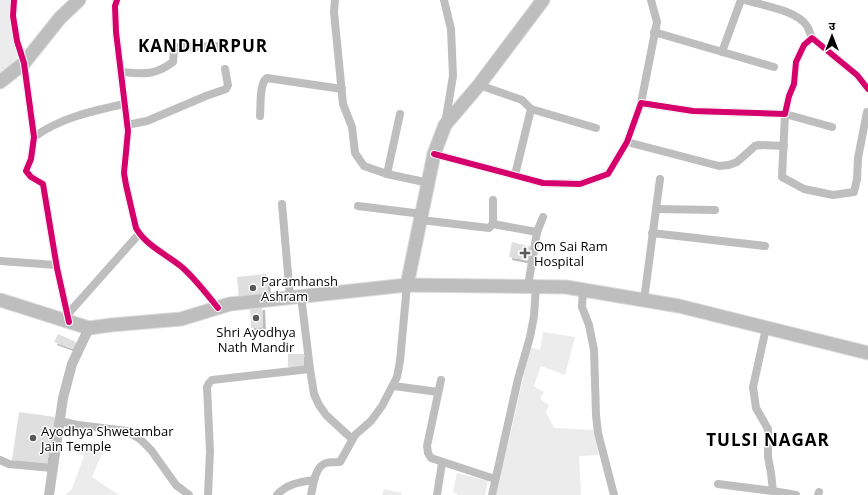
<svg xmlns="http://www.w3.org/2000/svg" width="868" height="495" font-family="'Open Sans','Noto Sans Devanagari',sans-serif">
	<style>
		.green { fill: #ececec }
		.building { fill: #dfdfdf; filter: url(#shadow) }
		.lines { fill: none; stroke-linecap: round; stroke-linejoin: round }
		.primary-casing { stroke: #dbdbdb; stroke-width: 15 }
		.minor { stroke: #bebebe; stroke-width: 8 }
		.tertiary { stroke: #bebebe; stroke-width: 10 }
		.primary { stroke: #bebebe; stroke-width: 13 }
		.cycleway-casing { stroke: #fff; stroke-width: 8 }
		.cycleway { stroke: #d6006c; stroke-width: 6 }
		.poi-dot { fill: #595959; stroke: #fff; stroke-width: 1.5 }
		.labels { text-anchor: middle; stroke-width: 3; stroke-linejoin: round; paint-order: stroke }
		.poi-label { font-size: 13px; fill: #000; stroke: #fff; text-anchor: start }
		.district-label { font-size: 17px; font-weight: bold; letter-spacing: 1px; fill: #000; stroke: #fff }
	</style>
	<defs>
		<filter id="shadow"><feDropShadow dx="3" dy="3" stdDeviation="0" flood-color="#0004"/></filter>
	</defs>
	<rect width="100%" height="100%" fill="#fff"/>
	<g class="green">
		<path d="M 0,0 L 10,0 L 13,37 L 19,65 L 0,79 Z"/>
		<path d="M 543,332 L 575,337 L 565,375 L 541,366 L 534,386 L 544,392 L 540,399 L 549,405 L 546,412 L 554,428 L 593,430 L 599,455 L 579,456 L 581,495 L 496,495 L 498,481 L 512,427 L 530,347 L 540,350 Z"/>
		<path d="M 96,442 L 105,446 L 92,477 L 119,495 L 65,495 L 72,489 L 84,456 L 65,448 Z"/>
		<path d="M 457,473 L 488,481 L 485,495 L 459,495 L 453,492 Z"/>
		<path d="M 384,489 L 402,493 L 401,495 L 382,495 Z"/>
	</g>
	<g class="building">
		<path d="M 512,242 L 532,247 L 529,261 L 509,257 Z"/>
		<path d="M 266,274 L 269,298 L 239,300 L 237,277 Z"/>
		<path d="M 262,307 L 263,327 L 251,328 L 250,308 Z"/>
		<path d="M 58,334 L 76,342 L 73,349 L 54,342 Z"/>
		<rect x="288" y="354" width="16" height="13"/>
		<path d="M 19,412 L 55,417 L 47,464 L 12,460 Z"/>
	</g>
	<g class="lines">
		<defs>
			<g id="primary">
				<path d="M 0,82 L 24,63 L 60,18 L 79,0"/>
				<path d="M 407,285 L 434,154 L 445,125 L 479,85 L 543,0"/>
				<path d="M 0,300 L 89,328 L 111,325 L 181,319 L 230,304 L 407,285 L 566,287 L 679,306 L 868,353"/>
			</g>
		</defs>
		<use href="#primary" class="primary-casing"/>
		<g class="minor">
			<path d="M 14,0 L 13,16 L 17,41 L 24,63 L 34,137 L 31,159 L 26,171 L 31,177 L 43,184 L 57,268 L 69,322"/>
			<path d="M 117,0 L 115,6 L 116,32 L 128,131 L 124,173 L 126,185 L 136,228 C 146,246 168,255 183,268 C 196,280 207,294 218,308"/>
			<path d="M 335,0 L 334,12 L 343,104 L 352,127 L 355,153 L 364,166 L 387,174 L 429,183"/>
			<path d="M 444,0 L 451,29 L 453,76 L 445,124"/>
			<path d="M 744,0 C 761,5 797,10 807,26 C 809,29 810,34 812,38"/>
			<path d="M 654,32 L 774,67"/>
			<path d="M 722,52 L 741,0"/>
			<path d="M 122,72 C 143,74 154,76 173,62 L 174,50 L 177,47 L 223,46"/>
			<path d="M 479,85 L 522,100 L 531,109 L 515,175"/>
			<path d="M 641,103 L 657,22 L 651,0"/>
			<path d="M 531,109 L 596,128"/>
			<path d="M 260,116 C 261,106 259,83 267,78 L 342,89"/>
			<path d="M 127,125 L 147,121 L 206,96 L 226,89 L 228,85 L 225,69"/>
			<path d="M 832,127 L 785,114 L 782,177 L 804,189 L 833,195 L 854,192 L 857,179 L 858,158 L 867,112 L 868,112"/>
			<path d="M 34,137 C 60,118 92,111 124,104"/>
			<path d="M 627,142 L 719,166 L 729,165 L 737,162 L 755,146 L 759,145 L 784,146"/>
			<path d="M 434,154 L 543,183 L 580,184 L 608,174 L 627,142 L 641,103 L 693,111 L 785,114 L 789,96 L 794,84 L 796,62 L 804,45 L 812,38 L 857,75 L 868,89"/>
			<path d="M 387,174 L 400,114"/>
			<path d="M 282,204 L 290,297"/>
			<path d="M 358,206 L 422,214"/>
			<path d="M 656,209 L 715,210"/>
			<path d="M 421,220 L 489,228 L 493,224 L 493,200"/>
			<path d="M 493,224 L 537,232"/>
			<path d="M 652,233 L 765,246"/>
			<path d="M 0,261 L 56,265"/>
			<path d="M 528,286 L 537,232 L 543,217"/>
			<path d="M 583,290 L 582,307 L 589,325 L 594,350 L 596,415 L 598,433 L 614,495"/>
			<path d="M 301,296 L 310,369 L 314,394 L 319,405 L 326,415 L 352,439"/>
			<path d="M 644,300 L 660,179"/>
			<path d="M 67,315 L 139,234"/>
			<path d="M 766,328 L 753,387 L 756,408 L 768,429 L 768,457 L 771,473 L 773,491 L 796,495"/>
			<path d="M 441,380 L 427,446 L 428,453 L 431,458 L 495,479"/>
			<path d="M 394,386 L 438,392"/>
			<path d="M 59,421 L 78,425 L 127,431 L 140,439 L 151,450 L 176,485 L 189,495"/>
			<path d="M 0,460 L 9,464 L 52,468"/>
			<path d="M 718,484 L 773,491"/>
			<path d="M 208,495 L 210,451 L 207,387 L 209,383 L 212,380 L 310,369"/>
			<path d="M 277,495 C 286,484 300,482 313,480"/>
			<path d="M 311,495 C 313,486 315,466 326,463 C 330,462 335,462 340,462 L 355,435 L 371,421 L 382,406 L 397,377 L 400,361 L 407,285"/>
			<path d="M 437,495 L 442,463"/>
			<path d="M 492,495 L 518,379 L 530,337 L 534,316 L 536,286"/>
			<path d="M 818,495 L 819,492"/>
		</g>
		<path class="tertiary" d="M 49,495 L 63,398 L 72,364 L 89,328"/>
		<use href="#primary" class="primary"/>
		<defs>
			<g id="cycleway">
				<path d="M 14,0 L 13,16 L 17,41 L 24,63 L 34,137 L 31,159 L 26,171 L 31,177 L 43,184 L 57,268 L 69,322"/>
				<path d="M 117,0 L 115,6 L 116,32 L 128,131 L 124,173 L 126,185 L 136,228 C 146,246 168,255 183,268 C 196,280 207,294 218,308"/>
				<path d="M 434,154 L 543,183 L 580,184 L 608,174 L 627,142 L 641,103 L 693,111 L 785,114 L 789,96 L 794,84 L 796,62 L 804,45 L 812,38 L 857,75 L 868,89"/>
			</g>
		</defs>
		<use href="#cycleway" class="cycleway-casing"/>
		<use href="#cycleway" class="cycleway"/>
	</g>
	<g class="poi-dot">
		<path d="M523 247h4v4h4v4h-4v4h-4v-4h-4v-4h4z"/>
		<circle cx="253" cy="288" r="4"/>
		<circle cx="256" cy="318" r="4"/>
		<circle cx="33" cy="438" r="4"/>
	</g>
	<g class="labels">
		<g class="poi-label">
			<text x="534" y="251">Om Sai Ram<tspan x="534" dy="15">Hospital</tspan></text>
			<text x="261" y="286">Paramhansh<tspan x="261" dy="15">Ashram</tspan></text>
			<text x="256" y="337" text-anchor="middle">Shri Ayodhya<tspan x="256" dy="15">Nath Mandir</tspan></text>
			<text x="41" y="436">Ayodhya Shwetambar<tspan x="41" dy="15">Jain Temple</tspan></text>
		</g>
		<g class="district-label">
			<text x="203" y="52">KANDHARPUR</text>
			<text x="768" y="446">TULSI NAGAR</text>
		</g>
	</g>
	<g transform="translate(832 36)" stroke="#ffffff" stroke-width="3" paint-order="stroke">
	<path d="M0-3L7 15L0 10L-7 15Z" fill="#000000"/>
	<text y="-6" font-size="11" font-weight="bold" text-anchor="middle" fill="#000000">उ</text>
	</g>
</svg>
